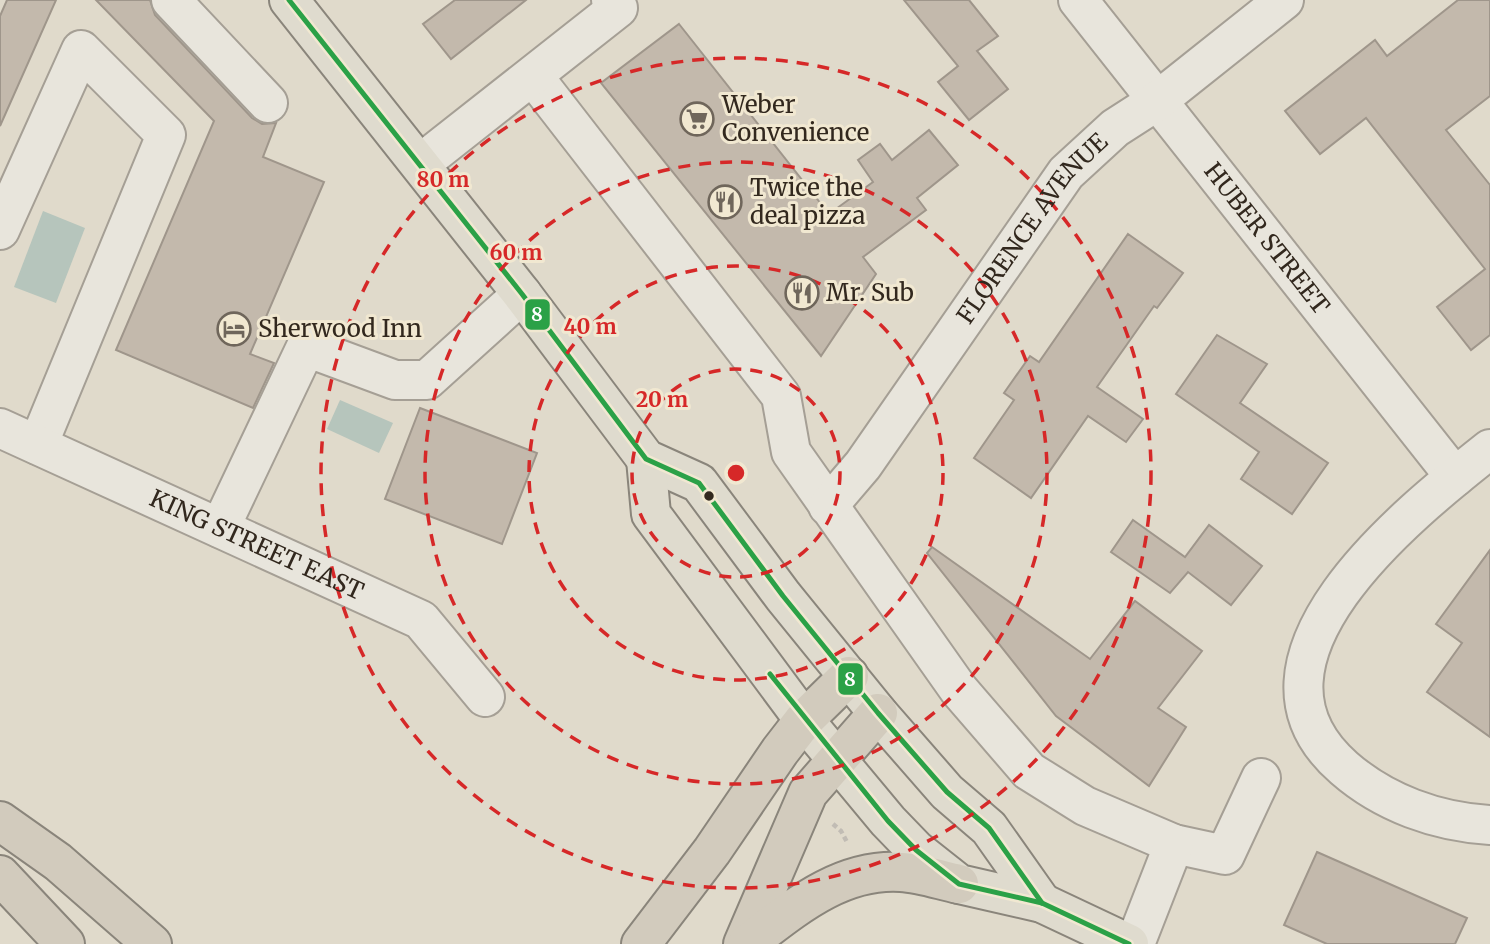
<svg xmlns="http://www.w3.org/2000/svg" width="1490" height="944" font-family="Merriweather,serif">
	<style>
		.water { fill: #b6c5bc }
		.building { fill: #c3b9ac; stroke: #9f968b; stroke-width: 2 }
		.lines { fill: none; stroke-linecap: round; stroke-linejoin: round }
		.minor-casing { stroke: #a59f95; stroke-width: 42 }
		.major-casing { stroke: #8a857b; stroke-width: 42 }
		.highway-casing { stroke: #8a857b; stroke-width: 42 }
		.path { stroke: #c1bcb4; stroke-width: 4.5; stroke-dasharray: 5 3.5; stroke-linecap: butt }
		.minor { stroke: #e8e5dc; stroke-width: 38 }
		.major { stroke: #dfdbce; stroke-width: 38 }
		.highway { stroke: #d2cbbd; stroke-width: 38 }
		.bus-1-casing { stroke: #f1e8d1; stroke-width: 10 }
		.bus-1 { stroke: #2ba147; stroke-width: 5 }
		.ring { fill: none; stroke: #d62828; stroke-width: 3.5; stroke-dasharray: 12 9 }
		.bus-dot { fill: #32281e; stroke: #f1e8d1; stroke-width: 2.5 }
		.labels { text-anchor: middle; stroke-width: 6; stroke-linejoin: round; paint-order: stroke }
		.poi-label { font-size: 24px; fill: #32281e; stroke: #f1e8d1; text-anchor: start }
		.street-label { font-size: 24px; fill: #32281e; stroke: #f1e8d1 }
		.centre { fill: #d62828; stroke: #f1e8d1; stroke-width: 3.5 }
		.ring-label { font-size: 21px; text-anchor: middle; font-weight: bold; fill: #d62828; stroke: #f1e8d1; stroke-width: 6; stroke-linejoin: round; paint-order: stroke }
		.line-badge { stroke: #f1e8d1; stroke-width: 2.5 }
		.badge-label { font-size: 19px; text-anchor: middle; font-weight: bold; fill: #fff }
	</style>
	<rect width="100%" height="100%" fill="#e0dacb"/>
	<g class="water">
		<path d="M 43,211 L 85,228 L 56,303 L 14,287 Z"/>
		<path d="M 340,400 L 393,423 L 379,453 L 327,429 Z"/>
	</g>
	<g class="building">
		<path d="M 7,0 L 56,0 L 0,126 L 0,16 Z"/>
		<path d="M 96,0 L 150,0 L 155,15 L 252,118 L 262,124 L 276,123 L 263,157 L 324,182 L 250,354 L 274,363 L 253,408 L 116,350 L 214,121 Z"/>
		<path d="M 455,0 L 526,0 L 451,59 L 423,24 Z"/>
		<path d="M 904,0 L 969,0 L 998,36 L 977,51 L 1008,89 L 969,120 L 938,82 L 958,66 Z"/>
		<path d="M 1458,0 L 1490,0 L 1490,96 L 1446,130 L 1490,185 L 1490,335 L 1471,350 L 1437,307 L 1485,269 L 1366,118 L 1320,154 L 1285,111 L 1375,40 L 1387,56 Z"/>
		<path d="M 679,24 L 829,214 L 873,182 L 858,160 L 880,144 L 892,160 L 929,130 L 958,165 L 917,198 L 926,210 L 863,257 L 876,274 L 821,356 L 601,83 Z"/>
		<path d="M 1128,234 L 1183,273 L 1157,308 L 1154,306 L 1097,387 L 1143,419 L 1126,442 L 1088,416 L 1031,498 L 974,458 L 1014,400 L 1004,393 L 1030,356 L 1039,362 Z"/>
		<path d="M 1217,335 L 1267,364 L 1240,403 L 1328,463 L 1292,514 L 1241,479 L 1259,452 L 1176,394 Z"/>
		<path d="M 420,408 L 537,453 L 502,544 L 385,499 Z"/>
		<path d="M 1133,520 L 1185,557 L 1209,525 L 1262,566 L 1231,605 L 1188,572 L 1170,593 L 1111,552 Z"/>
		<path d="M 932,547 L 1090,659 L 1135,601 L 1202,651 L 1158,708 L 1186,727 L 1149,786 L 1056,716 L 927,553 Z"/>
		<path d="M 1490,550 L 1490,737 L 1427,692 L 1462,643 L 1436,624 Z"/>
		<path d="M 1317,852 L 1467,918 L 1455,944 L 1327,944 L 1284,925 Z"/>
	</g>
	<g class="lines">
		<defs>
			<g id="minor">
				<path d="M 171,0 L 268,103"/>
				<path id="s1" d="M 1078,0 L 1455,477"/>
				<path d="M 533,76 L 781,396 L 791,452 L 959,690 L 1029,771 L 1085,806 L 1174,844 L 1225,855 L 1261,778"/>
				<path d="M 420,164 L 618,8 L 611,0"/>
				<path d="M 0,230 L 81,50 L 166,135 L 38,445"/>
				<path id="s2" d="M 0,428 L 421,620 L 485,697"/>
				<path d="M 1490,449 C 1409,513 1221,661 1344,768 C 1384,803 1437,822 1490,825"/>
				<path id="s3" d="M 828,506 L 863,465 L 1066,173 L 1115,128 L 1157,101 L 1284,0"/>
				<path d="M 220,528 L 306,347 L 395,380 L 427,380 L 522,294"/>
				<path d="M 1135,944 L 1174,844"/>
			</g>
			<g id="major">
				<path d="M 289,0 L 522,294 L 646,459 L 699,483 L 783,596 L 878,713 L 947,792 L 989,828 L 1042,903"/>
				<path d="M 646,459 L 651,514 L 804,720 L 888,821 L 916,850 L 959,884 L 1042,903 L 1129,944"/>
			</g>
			<g id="highway">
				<path d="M 0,821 L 58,862 L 152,944"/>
				<path d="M 0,875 L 65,944"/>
				<path d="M 641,944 L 712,851 L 780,751 L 804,720 L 849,676"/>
				<path d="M 743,944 L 808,793 L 878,713"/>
				<path d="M 747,944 C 792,910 839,868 901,872 C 920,873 940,880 959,884"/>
			</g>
		</defs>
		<use href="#minor" class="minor-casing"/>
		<use href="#major" class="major-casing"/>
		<use href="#highway" class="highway-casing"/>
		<path class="path" d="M 833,824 L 841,831 L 847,842"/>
		<use href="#minor" class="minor"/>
		<use href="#major" class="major"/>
		<use href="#highway" class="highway"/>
		<defs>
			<g id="bus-1">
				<path d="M 289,0 L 522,294 L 646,459 L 699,483 L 783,596 L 878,713 L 947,792 L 989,828 L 1042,903"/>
				<path d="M 770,674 L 888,821 L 916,850 L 959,884 L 1042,903 L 1129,944"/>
			</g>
		</defs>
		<use href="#bus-1" class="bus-1-casing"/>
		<use href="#bus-1" class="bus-1"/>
	</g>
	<g class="ring">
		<circle cx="736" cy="473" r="104"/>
		<circle cx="736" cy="473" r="207"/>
		<circle cx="736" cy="473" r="311"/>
		<circle cx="736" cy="473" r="415"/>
	</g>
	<defs>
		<symbol id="supermarket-ring" viewBox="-11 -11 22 22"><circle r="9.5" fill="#f1e8d1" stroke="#6f665b" stroke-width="1.5"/><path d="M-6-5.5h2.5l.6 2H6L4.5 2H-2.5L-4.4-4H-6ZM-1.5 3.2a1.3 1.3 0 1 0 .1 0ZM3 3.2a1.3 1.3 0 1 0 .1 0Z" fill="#6f665b"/></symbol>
		<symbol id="restaurant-ring" viewBox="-11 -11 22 22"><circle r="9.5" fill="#f1e8d1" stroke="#6f665b" stroke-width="1.5"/><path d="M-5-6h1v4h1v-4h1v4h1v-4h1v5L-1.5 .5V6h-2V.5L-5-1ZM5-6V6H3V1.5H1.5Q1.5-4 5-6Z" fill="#6f665b"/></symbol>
		<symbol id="hotel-ring" viewBox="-11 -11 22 22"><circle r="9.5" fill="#f1e8d1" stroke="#6f665b" stroke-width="1.5"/><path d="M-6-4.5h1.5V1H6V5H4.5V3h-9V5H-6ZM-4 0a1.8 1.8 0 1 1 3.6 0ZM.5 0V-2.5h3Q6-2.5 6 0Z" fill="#6f665b"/></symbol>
	</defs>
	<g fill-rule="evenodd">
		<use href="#supermarket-ring" x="678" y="100" width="38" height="38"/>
		<use href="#restaurant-ring" x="706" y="183" width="38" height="38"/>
		<use href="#restaurant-ring" x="783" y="274" width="38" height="38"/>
		<use href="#hotel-ring" x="215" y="310" width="38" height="38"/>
	</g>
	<circle class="bus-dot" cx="709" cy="496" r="6"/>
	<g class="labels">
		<g class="poi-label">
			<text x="722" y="113">Weber<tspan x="722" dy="28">Convenience</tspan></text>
			<text x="750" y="196">Twice the<tspan x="750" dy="28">deal pizza</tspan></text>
			<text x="826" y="301">Mr. Sub</text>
			<text x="258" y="337">Sherwood Inn</text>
		</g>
		<g class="street-label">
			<text dy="8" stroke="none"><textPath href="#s3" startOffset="345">FLORENCE AVENUE</textPath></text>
			<text dy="8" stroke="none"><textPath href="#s1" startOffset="304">HUBER STREET</textPath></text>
			<text dy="8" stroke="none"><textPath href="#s2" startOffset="282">KING STREET EAST</textPath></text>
		</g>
	</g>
	<circle cx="736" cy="473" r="10" class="centre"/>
	<g class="ring-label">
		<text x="443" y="187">80 m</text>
		<text x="516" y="260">60 m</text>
		<text x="590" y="334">40 m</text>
		<text x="662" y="407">20 m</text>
	</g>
	<g class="line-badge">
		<rect x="524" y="298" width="27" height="33" rx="7" fill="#2ba147"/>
		<rect x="837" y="662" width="27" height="34" rx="7" fill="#2ba147"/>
	</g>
	<g class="badge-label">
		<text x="537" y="321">8</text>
		<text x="850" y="686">8</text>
	</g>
</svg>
